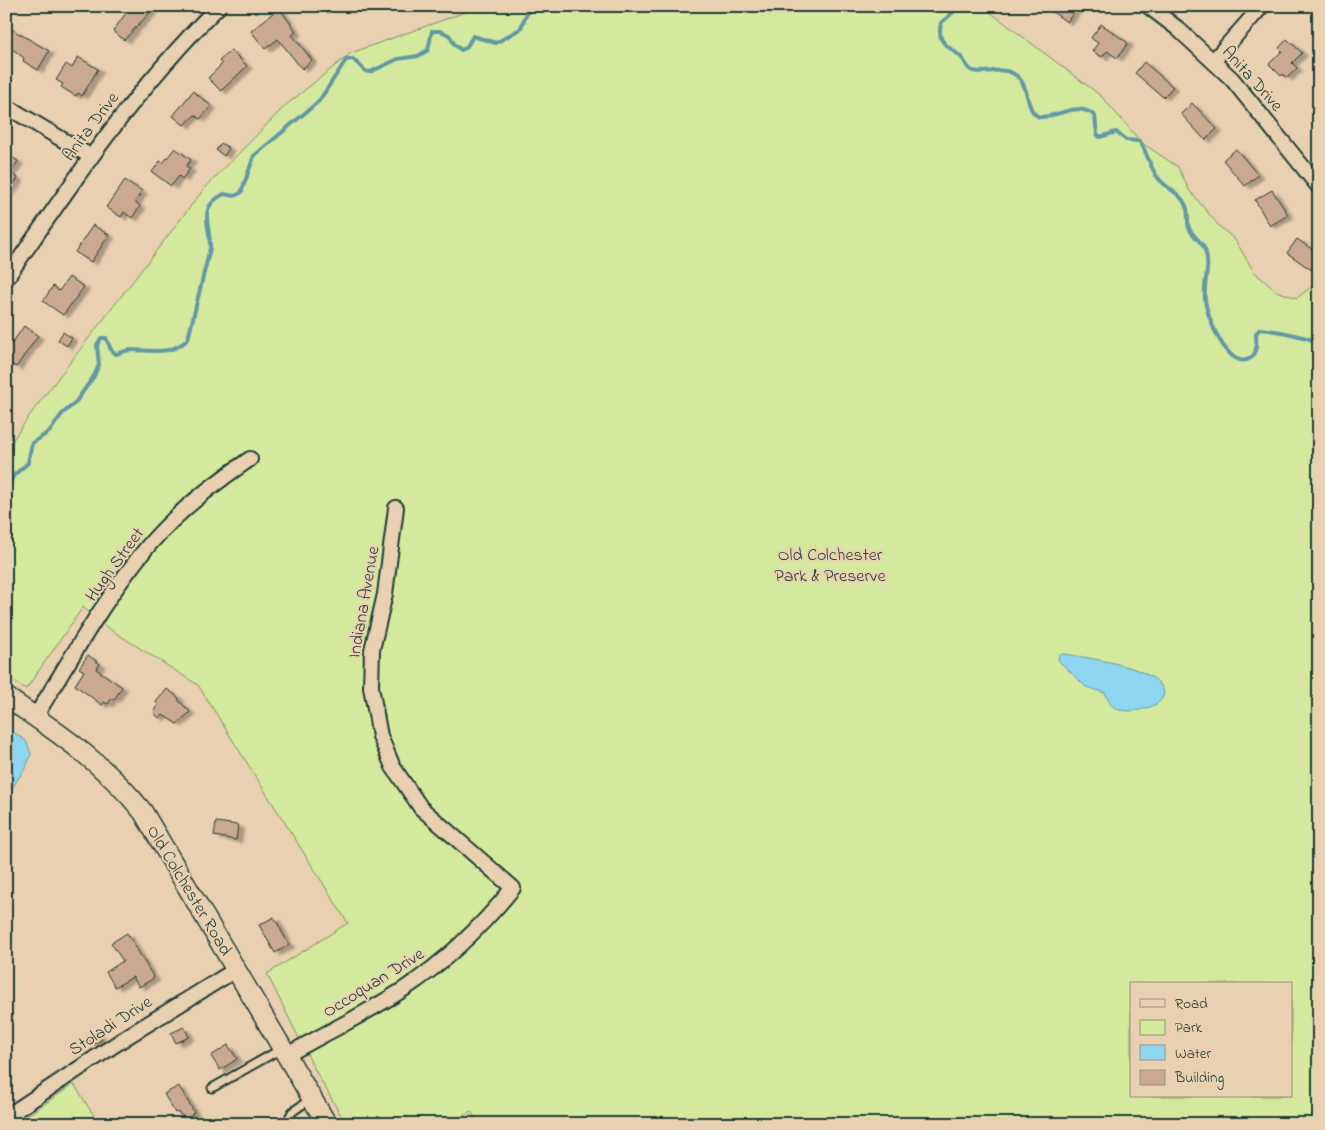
<svg xmlns="http://www.w3.org/2000/svg" width="1325" height="1130" font-family="'Indie Flower',sans-serif">
	<style>
		.green { fill: #d4e99d; stroke: #7a9368; fill-rule: evenodd }
		.water { fill: #8ed6f0; stroke: #6299a5 }
		.lines { fill: none; stroke-linecap: round; stroke-linejoin: round }
		.stream { stroke: #6299a5; stroke-width: 4 }
		.building { fill: #caa990; stroke: #1f3d34; filter: url(#shadow) }
		.lane-casing { stroke: #1f3d34; stroke-width: 11 }
		.street-casing { stroke: #1f3d34; stroke-width: 18 }
		.secondary-casing { stroke: #1f3d34; stroke-width: 22 }
		.lane { stroke: #e8d0b0; stroke-width: 7 }
		.street { stroke: #e8d0b0; stroke-width: 14 }
		.secondary { stroke: #e8d0b0; stroke-width: 19 }
		.labels { text-anchor: middle; stroke-width: 4; stroke-linejoin: round; paint-order: stroke }
		.street-label { font-size: 18px; fill: #1f3d34; stroke: #e8d0b0 }
		.park-label { font-size: 18px; fill: #284639; stroke: #e8d0b0 }
	</style>
	<defs>
		<filter id="shadow"><feDropShadow dx="5.5" dy="3" stdDeviation="1" flood-color="#0004"/></filter>
	</defs>
	<rect width="100%" height="100%" fill="#e8d0b0"/>
	<filter id="ink" filterUnits="userSpaceOnUse"><feTurbulence type="fractalNoise" baseFrequency=".02" numOctaves="2"/><feDisplacementMap in="SourceGraphic" scale="10" xChannelSelector="R" yChannelSelector="G"/><feConvolveMatrix kernelMatrix="1 2 1 2 8 2 1 2 1" color-interpolation-filters="sRGB"/></filter>
	<g filter="url(#ink)">
		<g class="green">
			<path d="M 482,6 L 982,6 L 1101,96 L 1142,143 L 1178,167 L 1189,190 L 1219,226 L 1235,240 L 1254,272 L 1276,291 L 1297,298 L 1319,281 L 1319,1124 L 479,1124 L 471,1111 L 450,1124 L 346,1124 L 315,1070 L 267,974 L 348,923 L 198,685 L 108,628 L 83,607 L 26,689 L 6,676 L 6,450 L 32,412 L 204,189 L 285,106 L 351,53 ZM 1131,984 L 1291,984 L 1291,1096 L 1131,1096 Z"/>
			<path d="M 74,1084 L 99,1124 L 15,1124 Z"/>
		</g>
		<g class="water">
			<path d="M 1064,654 C 1087,658 1149,665 1162,687 C 1173,707 1127,716 1115,708 C 1110,705 1107,698 1105,693 L 1086,687 L 1058,660 L 1059,655 Z"/>
			<path d="M 6,727 L 26,741 L 31,754 L 26,767 L 6,797 Z"/>
		</g>
		<g class="lines">
			<g class="stream">
				<path d="M 582,6 L 612,10 L 625,6"/>
				<path d="M 960,6 L 941,23 C 936,45 949,45 961,57 C 966,61 966,69 973,71 C 989,75 1004,64 1018,77 C 1030,88 1025,110 1039,117 C 1058,118 1077,100 1095,116 L 1097,134 L 1100,137 L 1116,132 L 1126,140 L 1139,141 L 1142,145 C 1148,156 1151,170 1159,179 C 1167,189 1181,193 1186,206 C 1189,212 1187,221 1189,228 C 1192,236 1202,241 1205,250 C 1211,266 1203,283 1205,299 C 1206,315 1228,373 1251,358 C 1258,353 1256,340 1256,333 L 1260,329 C 1280,331 1299,335 1319,342"/>
				<path d="M 6,491 L 14,475 L 28,463 L 32,443 L 49,432 L 62,414 L 75,403 L 94,376 L 99,365 L 97,345 L 101,338 L 106,338 L 112,352 L 116,354 C 121,353 126,350 131,350 C 152,350 171,356 188,339 L 210,248 C 211,225 196,208 224,194 L 234,196 L 241,193 L 254,156 L 319,101 L 346,60 L 353,59 L 365,71 L 370,72 L 398,59 L 418,56 L 428,50 L 432,31 L 440,31 L 449,35 L 455,45 L 461,50 L 466,48 L 473,36 L 496,43 L 520,29 C 523,25 524,18 527,14 C 534,4 549,15 557,6"/>
			</g>
		</g>
		<g class="building">
			<path d="M 131,6 L 156,6 L 124,40 L 113,31 Z"/>
			<path d="M 1044,6 L 1078,6 L 1067,22 Z"/>
			<path d="M 279,8 L 293,27 L 296,32 L 292,35 L 312,60 L 302,69 L 278,39 L 265,49 L 251,31 Z"/>
			<path d="M 1101,24 L 1128,43 L 1117,58 L 1107,51 L 1102,57 L 1092,51 L 1098,43 L 1091,38 Z"/>
			<path d="M 6,26 L 49,51 L 38,70 L 23,61 L 24,58 L 6,44 Z"/>
			<path d="M 1287,39 L 1302,53 L 1292,63 L 1297,68 L 1287,78 L 1283,74 L 1281,76 L 1269,64 L 1282,51 L 1279,48 Z"/>
			<path d="M 231,50 L 247,66 L 221,91 L 208,78 L 222,64 L 219,61 Z"/>
			<path d="M 78,57 L 98,69 L 82,96 L 78,93 L 76,96 L 61,87 L 63,84 L 56,80 L 66,64 L 72,68 Z"/>
			<path d="M 1144,62 L 1173,87 L 1163,97 L 1135,73 Z"/>
			<path d="M 193,91 L 211,106 L 200,119 L 195,115 L 184,125 L 173,116 Z"/>
			<path d="M 1192,103 L 1217,129 L 1205,140 L 1181,114 Z"/>
			<path d="M 221,143 L 229,148 L 224,156 L 216,150 Z"/>
			<path d="M 175,148 L 191,160 L 186,166 L 190,169 L 182,179 L 179,176 L 171,186 L 152,172 L 160,161 L 163,163 Z"/>
			<path d="M 1236,149 L 1258,175 L 1245,186 L 1223,160 Z"/>
			<path d="M 6,154 L 18,161 L 10,173 L 18,178 L 6,196 Z"/>
			<path d="M 125,180 L 142,191 L 135,202 L 140,206 L 132,218 L 124,212 L 121,217 L 106,207 Z"/>
			<path d="M 1272,190 L 1288,215 L 1270,226 L 1255,200 Z"/>
			<path d="M 93,225 L 109,235 L 91,262 L 75,252 Z"/>
			<path d="M 1297,239 L 1319,254 L 1319,275 L 1287,253 Z"/>
			<path d="M 69,277 L 84,287 L 63,315 L 43,301 L 53,286 L 59,291 Z"/>
			<path d="M 24,326 L 38,336 L 16,367 L 6,361 L 6,352 Z"/>
			<path d="M 63,332 L 72,338 L 67,346 L 58,340 Z"/>
			<path d="M 88,655 L 100,664 L 96,669 L 122,687 L 114,700 L 112,698 L 108,704 L 104,702 L 102,705 L 75,685 L 84,671 L 79,668 Z"/>
			<path d="M 167,689 L 179,698 L 178,700 L 190,712 L 177,724 L 163,715 L 159,718 L 154,713 L 158,705 L 156,702 Z"/>
			<path d="M 216,822 L 238,825 L 236,840 L 214,836 Z"/>
			<path d="M 274,917 L 289,945 L 275,953 L 259,925 Z"/>
			<path d="M 127,933 L 154,978 L 139,987 L 133,977 L 115,987 L 106,972 L 123,961 L 111,943 Z"/>
			<path d="M 184,1027 L 189,1037 L 176,1043 L 171,1033 Z"/>
			<path d="M 97,1031 L 102,1040 L 92,1045 L 87,1037 Z"/>
			<path d="M 228,1045 L 237,1059 L 220,1070 L 211,1056 Z"/>
			<path d="M 179,1086 L 194,1112 L 187,1120 L 178,1112 L 175,1113 L 164,1094 Z"/>
		</g>
		<g class="lines">
			<defs>
				<g id="lane">
					<path d="M 212,1088 L 281,1049"/>
					<path d="M 286,1124 L 292,1112 L 312,1098"/>
				</g>
				<g id="street">
					<path d="M 1148,6 L 1177,28 L 1232,79 L 1319,187"/>
					<path d="M 1214,60 L 1262,6"/>
					<path d="M 6,106 L 90,156"/>
					<path d="M 6,279 C 73,181 134,90 219,6"/>
					<path d="M 35,717 C 71,659 105,597 149,545 C 178,511 213,484 250,459"/>
					<path d="M 287,1055 C 326,1033 367,1013 404,989 C 445,962 482,926 513,888 L 421,808 L 393,767 L 380,736 L 371,687 L 372,650 L 385,594 L 396,508"/>
					<path d="M 6,1117 L 128,1036 L 237,969"/>
				</g>
				<path id="secondary" d="M 6,697 C 56,731 105,764 143,812 L 327,1124"/>
			</defs>
			<use href="#lane" class="lane-casing"/>
			<use href="#street" class="street-casing"/>
			<use href="#secondary" class="secondary-casing"/>
			<use href="#lane" class="lane"/>
			<use href="#street" class="street"/>
			<use href="#secondary" class="secondary"/>
		</g>
	</g>
	<g class="labels">
		<g class="street-label">
			<text transform="translate(1253 78) rotate(48)" y="6">Anita Drive</text>
			<text transform="translate(90 126) rotate(-53)" y="6">Anita Drive</text>
			<text transform="translate(114 564) rotate(-54)" y="6">Hugh Street</text>
			<text transform="translate(363 602) rotate(-80)" y="6">Indiana Avenue</text>
			<text transform="translate(190 890) rotate(59)" y="6">Old Colchester Road</text>
			<text transform="translate(373 982) rotate(-32)" y="6">Occoquan Drive</text>
			<text transform="translate(110 1025) rotate(-33)" y="6">Stoladi Drive</text>
		</g>
		<g class="park-label">
			<text x="830" y="560">Old Colchester<tspan x="830" dy="21">Park &amp; Preserve</tspan></text>
		</g>
	</g>
	<rect width="1325" height="1130" fill="none" stroke="#e8d0b0" stroke-width="25"/>
	<rect x="12" y="12" width="1300" height="1105" fill="none" stroke="#1f3d34" stroke-width="2" filter="url(#ink)"/>
	<rect x="1130" y="982" width="162" height="115" fill="#e8d0b0" stroke="#98957e"/>
	<rect x="1140" y="999" width="25" height="8" fill="#e8d0b0" stroke="#98957e"/>
	<text x="1175" y="1008" font-size="15" fill="#1f3d34">Road</text>
	<rect x="1140" y="1020" width="25" height="15" fill="#d4e99d" stroke="#98957e"/>
	<text x="1175" y="1032" font-size="15" fill="#1f3d34">Park</text>
	<rect x="1140" y="1045" width="25" height="15" fill="#8ed6f0" stroke="#98957e"/>
	<text x="1175" y="1058" font-size="15" fill="#1f3d34">Water</text>
	<rect x="1140" y="1070" width="25" height="15" fill="#caa990" stroke="#98957e"/>
	<text x="1175" y="1082" font-size="15" fill="#1f3d34">Building</text>
</svg>
